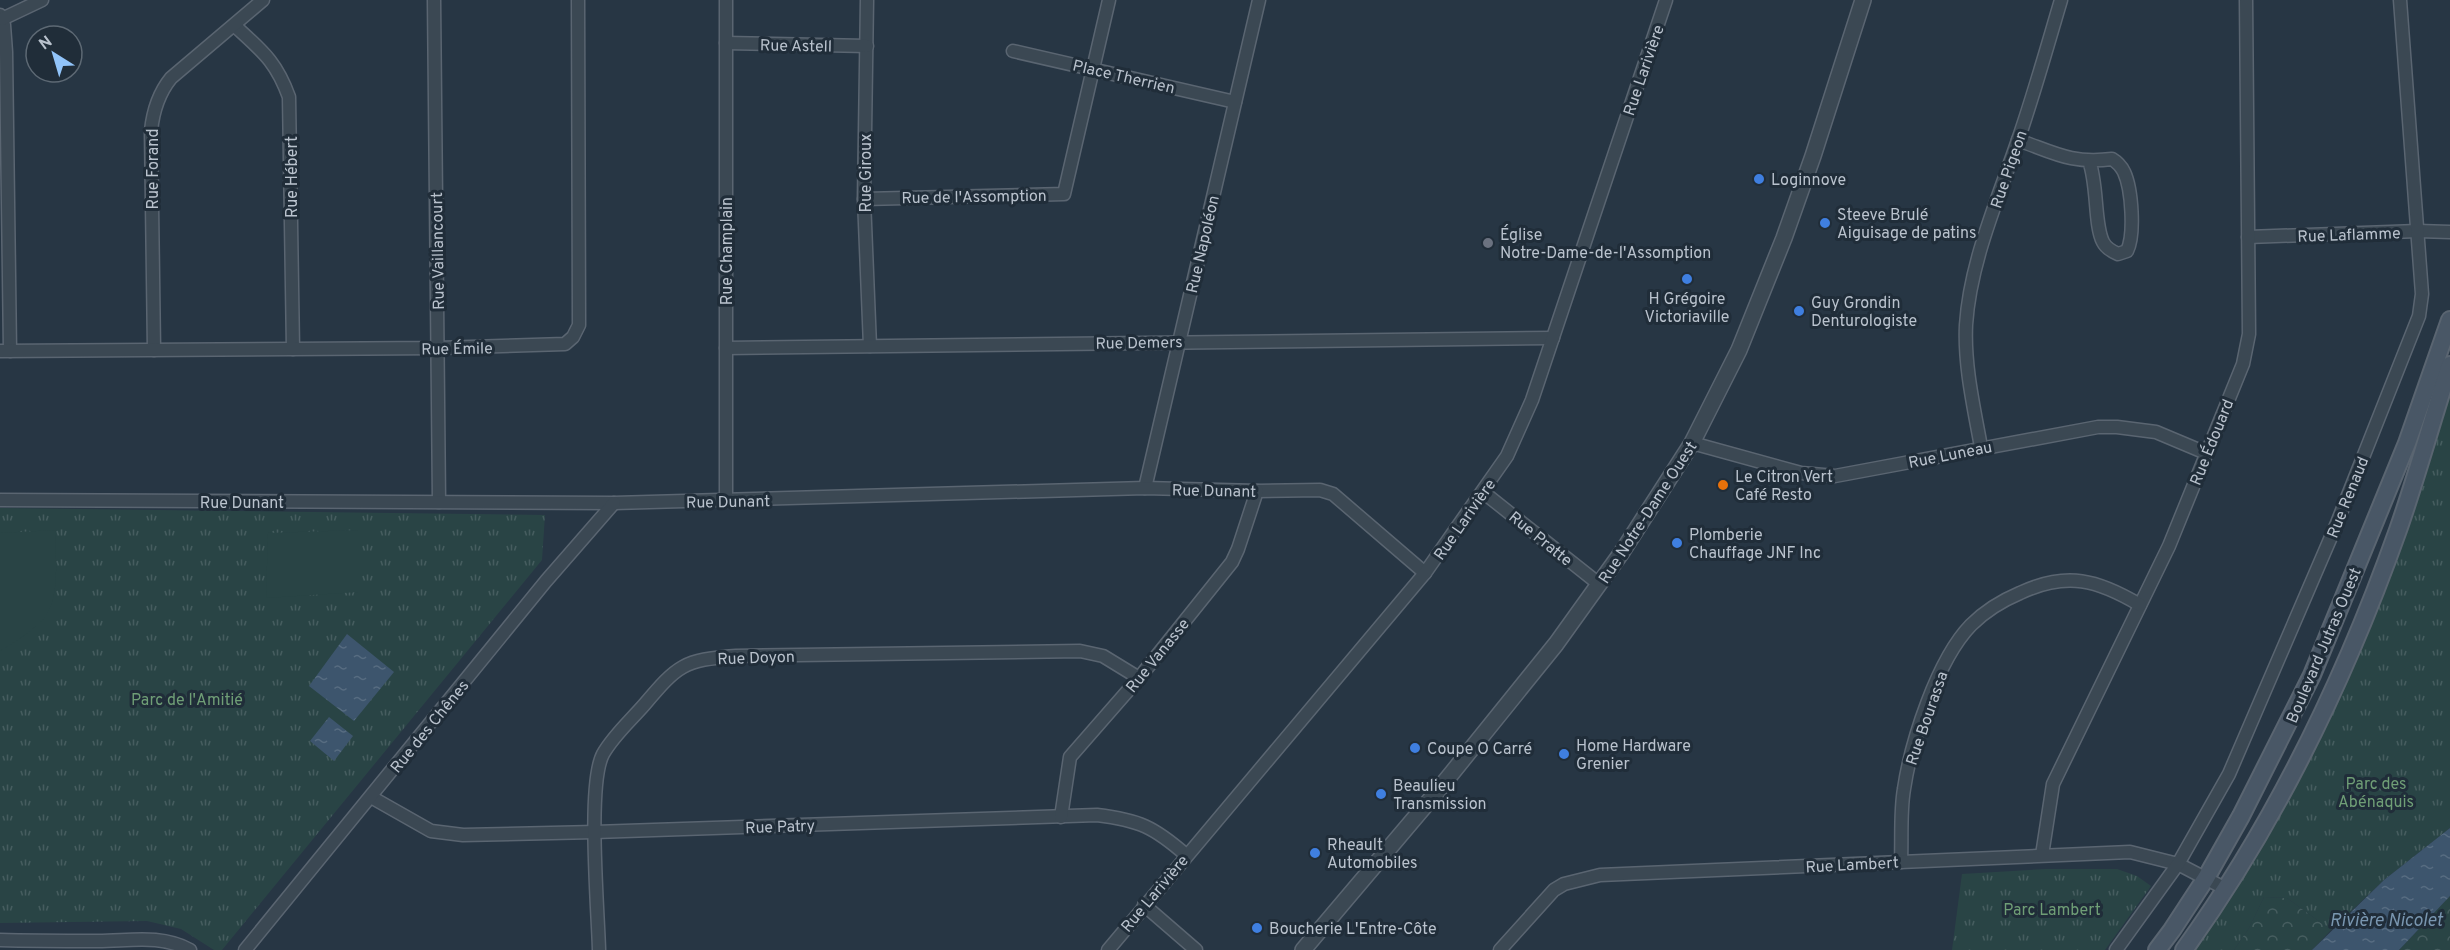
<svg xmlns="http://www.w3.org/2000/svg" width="2450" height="950" font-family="Overpass,sans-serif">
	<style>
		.forest { fill: url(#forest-crowns) }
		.park { fill: url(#park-tufts) }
		.pitch { fill: #294445 }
		.water { fill: url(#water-ripples) }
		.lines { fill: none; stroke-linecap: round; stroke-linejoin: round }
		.minor-casing { stroke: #5a6571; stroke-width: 15 }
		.tertiary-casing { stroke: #5a6571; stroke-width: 18 }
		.secondary-casing { stroke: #5a6571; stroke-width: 20 }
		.minor { stroke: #3b4853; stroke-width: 12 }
		.tertiary { stroke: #3b4853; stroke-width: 15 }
		.secondary { stroke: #495766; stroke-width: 16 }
		.shop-dot { fill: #3f7fe0; stroke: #202d39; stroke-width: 2 }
		.worship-dot { fill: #6b7280; stroke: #202d39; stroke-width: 2 }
		.food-dot { fill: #e8710a; stroke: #202d39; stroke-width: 2 }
		.labels { text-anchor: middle; stroke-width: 6; stroke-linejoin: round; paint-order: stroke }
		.street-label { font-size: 16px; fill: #b9c2cd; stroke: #202d39 }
		.poi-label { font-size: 16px; fill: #b9c2cd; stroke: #202d39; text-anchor: start }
		.park-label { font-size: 16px; fill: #6f9e76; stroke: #202d39 }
		.water-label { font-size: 18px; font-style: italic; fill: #7996b0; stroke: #202d39 }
	</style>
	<defs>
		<pattern id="forest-crowns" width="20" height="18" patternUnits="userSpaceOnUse" patternTransform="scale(1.5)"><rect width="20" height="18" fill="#294445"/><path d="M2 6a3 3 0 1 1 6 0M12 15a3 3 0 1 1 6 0" fill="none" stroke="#465d5f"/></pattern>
		<pattern id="park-tufts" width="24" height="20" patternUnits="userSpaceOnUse" patternTransform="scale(1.5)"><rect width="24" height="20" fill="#294445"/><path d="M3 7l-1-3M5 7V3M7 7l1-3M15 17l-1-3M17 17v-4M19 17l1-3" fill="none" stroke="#465d5f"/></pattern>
		<pattern id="water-ripples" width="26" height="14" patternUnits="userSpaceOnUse" patternTransform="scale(1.5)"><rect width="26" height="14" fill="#3d556d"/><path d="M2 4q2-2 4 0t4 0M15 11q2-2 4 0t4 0" fill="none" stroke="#576c81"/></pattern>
	</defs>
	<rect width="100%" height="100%" fill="#273644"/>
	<g class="forest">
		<path d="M 2450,896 L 2450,950 L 2399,950 Z"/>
		<path d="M 2264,897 L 2287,898 L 2331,930 L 2312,950 L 2234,950 L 2249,928 Z"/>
	</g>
	<g class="park">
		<path d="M 2450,384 L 2450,828 L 2384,880 L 2331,930 L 2287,898 L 2264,897 L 2249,928 L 2234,950 L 2193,950 L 2230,899 L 2298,783 L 2368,628 Z"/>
		<path d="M 0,508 L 545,515 L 542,560 L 222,950 L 214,950 L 181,929 L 147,921 L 0,923 Z"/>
		<path d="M 2046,869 L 2117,869 L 2137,876 L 2151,886 L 2105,950 L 1952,950 L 1962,874 Z"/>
	</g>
	<g class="pitch">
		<path d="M 55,530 C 55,556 61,595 45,617 C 36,629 13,643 0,651 L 0,533 Z"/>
		<path d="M 358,530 L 358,592 L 266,598 L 268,533 Z"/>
	</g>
	<g class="water">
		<path d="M 347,634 L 394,672 L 354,721 L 309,686 Z"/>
		<path d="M 329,717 L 353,736 L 334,761 L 310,741 Z"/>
		<path d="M 2450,828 L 2450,896 L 2399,950 L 2312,950 L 2384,880 Z"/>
	</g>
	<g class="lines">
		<defs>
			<g id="minor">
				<path d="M 434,0 L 439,502"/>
				<path d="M 867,0 L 864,199 L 870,346"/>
				<path d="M 0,15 L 4,25 L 6,52 L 10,351"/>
				<path d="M 2,19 L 42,0"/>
				<path d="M 235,26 C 262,51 276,61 289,97 L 293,349"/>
				<path d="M 726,43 L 867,46"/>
				<path d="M 1013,51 L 1235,102"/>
				<path d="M 2018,140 C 2055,153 2071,164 2112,159 C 2117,162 2121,166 2124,172 C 2132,189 2135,235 2127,251 L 2118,254 C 2111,251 2106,248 2103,242 C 2094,225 2098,184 2089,161"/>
				<path d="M 864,199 L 1064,194 L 1109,0"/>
				<path d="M 2248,237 L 2418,231 L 2450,232"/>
				<path d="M 726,348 L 1553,338"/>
				<path d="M 154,350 L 151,131 C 153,111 158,94 171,78 L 263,0"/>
				<path d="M 0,351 L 438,348 L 565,344 L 573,337 L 579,325 L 578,0"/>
				<path d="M 1692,443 L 1801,473 L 1835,476 L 2098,427 L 2117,427 L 2156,432 L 2206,453"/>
				<path d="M 1981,447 C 1974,408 1964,365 1966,325 C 1970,262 1998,199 2018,140 C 2034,94 2047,47 2061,0"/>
				<path d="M 1145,488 L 1259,0"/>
				<path d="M 1483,492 L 1599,584"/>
				<path d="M 0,500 L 614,503 L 1145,488 L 1257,491 L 1320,490 L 1333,494 L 1425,573"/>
				<path d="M 726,501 L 726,0"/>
				<path d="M 371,797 L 431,831 L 463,835 L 595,832 L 1097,815 C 1139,820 1154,827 1186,855"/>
				<path d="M 1061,817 L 1070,757 L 1139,678 L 1232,562 L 1238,549 L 1257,491"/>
				<path d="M 2042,855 L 2053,784 L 2169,546 L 2243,364 L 2249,334 L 2246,0"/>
				<path d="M 1901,862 C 1902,838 1900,812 1904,789 C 1911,742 1937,660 1971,625 C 1985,611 2001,601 2020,593 C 2067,571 2098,580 2140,605"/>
				<path d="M 1144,905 L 1196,950"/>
				<path d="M 0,940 C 33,941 65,941 98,941 C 130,941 160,934 190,950"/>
				<path d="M 245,950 L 546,581 L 614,503"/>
				<path d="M 599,950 C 598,910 587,784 603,754 C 613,736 630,721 644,705 C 678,665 683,660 736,656 L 1080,651 L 1103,656 L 1139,678"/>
				<path d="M 1108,950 L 1425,573 L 1507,456 L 1532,400 L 1666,0"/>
				<path d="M 1500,950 L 1554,890 L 1564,884 L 1600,875 L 2130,852 L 2178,864 L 2226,889"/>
				<path d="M 2116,950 L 2178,864 L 2229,774 L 2337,523 L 2419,316 L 2422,294 L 2400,0"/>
			</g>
			<path id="tertiary" d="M 1303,950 L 1435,794 L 1556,644 L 1622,552 L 1692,443 L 1739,350 L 1784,238 L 1813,156 L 1863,0"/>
			<g id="secondary">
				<path d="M 2157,950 L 2172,930 L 2206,878 L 2241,816 L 2312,675 L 2407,443 L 2450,320"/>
				<path d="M 2184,950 C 2277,821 2345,679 2398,530 C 2417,476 2432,420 2450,365"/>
			</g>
		</defs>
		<use href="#minor" class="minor-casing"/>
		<use href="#tertiary" class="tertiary-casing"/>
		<use href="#secondary" class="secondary-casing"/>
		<use href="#minor" class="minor"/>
		<use href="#tertiary" class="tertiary"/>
		<use href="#secondary" class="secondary"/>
	</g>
	<g class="shop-dot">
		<circle cx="1759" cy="179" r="6"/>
		<circle cx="1825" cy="223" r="6"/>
		<circle cx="1687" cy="279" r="6"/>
		<circle cx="1799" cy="311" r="6"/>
		<circle cx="1677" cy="543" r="6"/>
		<circle cx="1415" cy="748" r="6"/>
		<circle cx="1564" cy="754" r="6"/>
		<circle cx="1381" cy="794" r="6"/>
		<circle cx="1315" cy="853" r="6"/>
		<circle cx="1257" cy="928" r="6"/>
	</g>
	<circle class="worship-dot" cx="1488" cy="243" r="6"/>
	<circle class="food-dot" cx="1723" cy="485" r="6"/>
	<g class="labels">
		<g class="street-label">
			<text transform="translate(796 45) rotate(1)" y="6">Rue Astell</text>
			<text transform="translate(1643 70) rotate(-71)" y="6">Rue Larivière</text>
			<text transform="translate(1124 76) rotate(13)" y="6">Place Therrien</text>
			<text transform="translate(152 169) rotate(-90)" y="6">Rue Forand</text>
			<text transform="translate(2008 169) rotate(-71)" y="6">Rue Pigeon</text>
			<text transform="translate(865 173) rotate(-90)" y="6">Rue Giroux</text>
			<text transform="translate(291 177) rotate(-90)" y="6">Rue Hébert</text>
			<text transform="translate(974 196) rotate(-1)" y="6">Rue de l'Assomption</text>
			<text transform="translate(2349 234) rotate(-2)" y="6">Rue Laflamme</text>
			<text transform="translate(1202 244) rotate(-77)" y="6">Rue Napoléon</text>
			<text transform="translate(437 251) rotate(-91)" y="6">Rue Vaillancourt</text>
			<text transform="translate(726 251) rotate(-90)" y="6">Rue Champlain</text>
			<text transform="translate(1139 342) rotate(-1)" y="6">Rue Demers</text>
			<text transform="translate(457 348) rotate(-1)" y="6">Rue Émile</text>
			<text transform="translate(2211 442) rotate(-68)" y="6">Rue Édouard</text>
			<text transform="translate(1950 454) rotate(-11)" y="6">Rue Luneau</text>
			<text transform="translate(1214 490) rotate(1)" y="6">Rue Dunant</text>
			<text transform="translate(2347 497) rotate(-68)" y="6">Rue Renaud</text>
			<text transform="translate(728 501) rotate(-1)" y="6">Rue Dunant</text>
			<text x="242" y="508">Rue Dunant</text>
			<text transform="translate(1647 512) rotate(-57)" y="6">Rue Notre-Dame Ouest</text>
			<text transform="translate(1464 519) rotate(-55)" y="6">Rue Larivière</text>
			<text transform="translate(1541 538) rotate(39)" y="6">Rue Pratte</text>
			<text transform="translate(2323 645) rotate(-67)" y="6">Boulevard Jutras Ouest</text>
			<text transform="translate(1157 655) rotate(-51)" y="6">Rue Vanasse</text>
			<text transform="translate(756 657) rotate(-2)" y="6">Rue Doyon</text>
			<text transform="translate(1926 718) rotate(-71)" y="6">Rue Bourassa</text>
			<text transform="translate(429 726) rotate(-51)" y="6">Rue des Chênes</text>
			<text transform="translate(780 826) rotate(-2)" y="6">Rue Patry</text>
			<text transform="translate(1852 864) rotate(-3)" y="6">Rue Lambert</text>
			<text transform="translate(1154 893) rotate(-50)" y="6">Rue Larivière</text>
		</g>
		<g class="poi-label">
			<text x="1771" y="185">Loginnove</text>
			<text x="1837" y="220">Steeve Brulé<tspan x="1837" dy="18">Aiguisage de patins</tspan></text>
			<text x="1500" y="240">Église<tspan x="1500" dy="18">Notre-Dame-de-l'Assomption</tspan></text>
			<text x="1687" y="304" text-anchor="middle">H Grégoire<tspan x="1687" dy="18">Victoriaville</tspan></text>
			<text x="1811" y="308">Guy Grondin<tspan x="1811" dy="18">Denturologiste</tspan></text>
			<text x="1735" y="482">Le Citron Vert<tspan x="1735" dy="18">Café Resto</tspan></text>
			<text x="1689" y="540">Plomberie<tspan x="1689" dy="18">Chauffage JNF Inc</tspan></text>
			<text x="1576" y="751">Home Hardware<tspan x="1576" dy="18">Grenier</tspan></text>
			<text x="1427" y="754">Coupe O Carré</text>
			<text x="1393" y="791">Beaulieu<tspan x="1393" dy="18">Transmission</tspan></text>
			<text x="1327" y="850">Rheault<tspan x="1327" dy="18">Automobiles</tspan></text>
			<text x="1269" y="934">Boucherie L'Entre-Côte</text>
		</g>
		<g class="park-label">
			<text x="187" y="705">Parc de l'Amitié</text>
			<text x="2376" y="789">Parc des<tspan x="2376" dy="18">Abénaquis</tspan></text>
			<text x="2052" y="915">Parc Lambert</text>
		</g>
		<g class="water-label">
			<text x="2386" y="926">Rivière Nicolet</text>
		</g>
	</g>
	<g transform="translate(54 54) rotate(323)"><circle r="28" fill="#202d39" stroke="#5d6974" stroke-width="1.5"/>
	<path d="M0-4.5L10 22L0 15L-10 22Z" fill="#91c4fa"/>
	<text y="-9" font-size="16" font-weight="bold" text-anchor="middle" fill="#b9c2cd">N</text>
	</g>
</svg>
